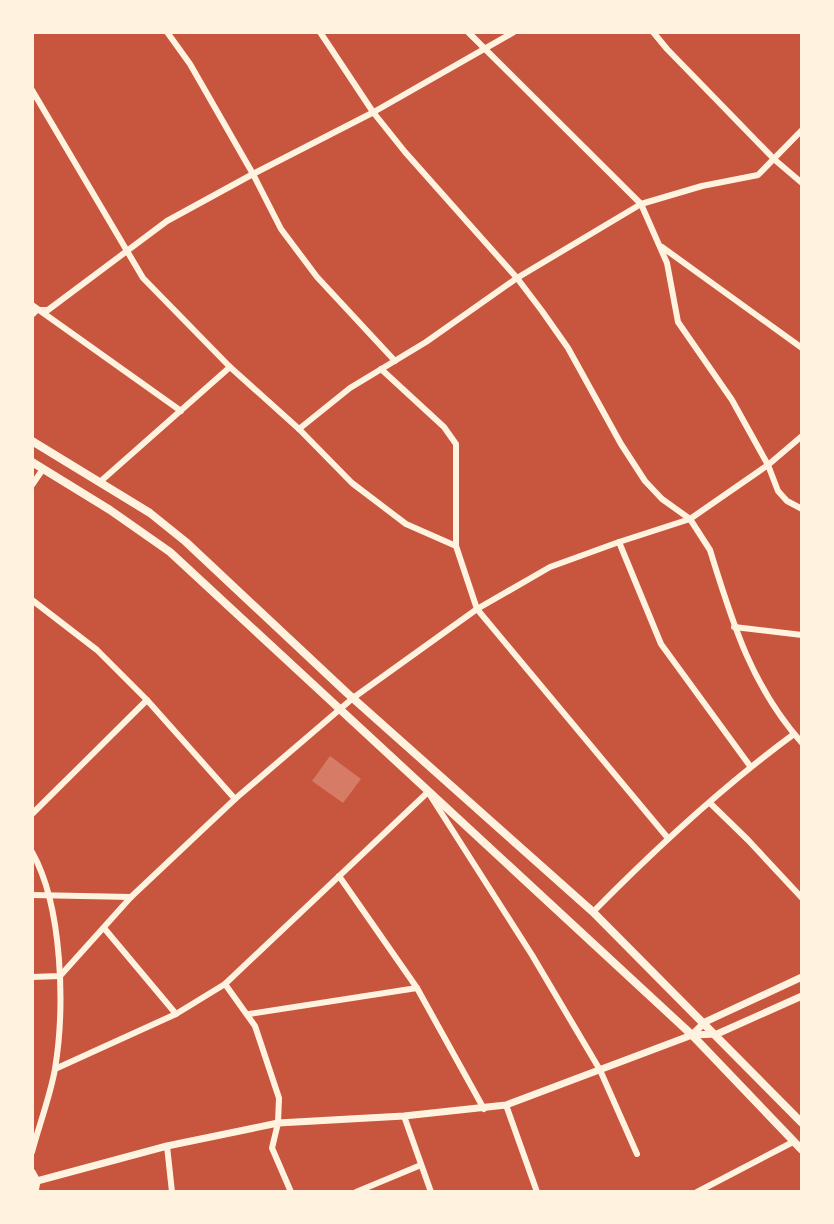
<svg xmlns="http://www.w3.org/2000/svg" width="834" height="1224" font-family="Karla,sans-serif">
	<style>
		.building { fill: #d67c66 }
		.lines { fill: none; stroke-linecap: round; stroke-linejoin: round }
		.minor { stroke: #fff3e0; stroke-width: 6 }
		.tertiary { stroke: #fff3e0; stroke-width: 7 }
		.secondary { stroke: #fff3e0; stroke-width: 8 }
	</style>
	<rect width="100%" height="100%" fill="#c8553d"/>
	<path class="building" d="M 330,756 L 361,779 L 343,803 L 312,781 Z"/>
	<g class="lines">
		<g class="minor">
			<path d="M 167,32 L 190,64 L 253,174 L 281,229 L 317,277 L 395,361"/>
			<path d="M 320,32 L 373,112 L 405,152 L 517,278 L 542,311 L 568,348 L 621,444 L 645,481 L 662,499 L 690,519 L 710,550 C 732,621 751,686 802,743"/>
			<path d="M 468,32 L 641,204 L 667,263 L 678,322 L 732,400 L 768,465 L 778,491 L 787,501 L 802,509"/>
			<path d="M 653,32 L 667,49 L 775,160 L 802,183"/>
			<path d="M 32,90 L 143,278 L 230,367 L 299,429 L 352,483 L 406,524 L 456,546 L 477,609 L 667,837"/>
			<path d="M 662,247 L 802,348"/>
			<path d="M 32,305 L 181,411"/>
			<path d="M 32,315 L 37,310 L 48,310 L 167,221 L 253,174 L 372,113 L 514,32"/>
			<path d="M 381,369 L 444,427 L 456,444 L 456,546"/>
			<path d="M 299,429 L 350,388 L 426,342 L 517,278 L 641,204 L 702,186 L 758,175 L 802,130"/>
			<path d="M 101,481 L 230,367"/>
			<path d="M 32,485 L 43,469"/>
			<path d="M 619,542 L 661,644 L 750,766"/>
			<path d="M 32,600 L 97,650 L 147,700 L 235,799"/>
			<path d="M 734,627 L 802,635"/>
			<path d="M 710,803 L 748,840 L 802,898"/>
			<path d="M 32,814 L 147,700"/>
			<path d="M 32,852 C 63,907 65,1008 55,1069 C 50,1097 39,1125 32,1152"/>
			<path d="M 339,876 L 417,988 L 484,1109"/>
			<path d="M 32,895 L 131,897"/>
			<path d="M 593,912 C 656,848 722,787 794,734"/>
			<path d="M 104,928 L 176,1014"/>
			<path d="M 32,977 L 60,976 L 131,897 L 235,799 L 353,698 L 477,609 L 550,567 L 619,542 L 690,519 L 768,465 L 802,436"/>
			<path d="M 225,984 L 255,1026 L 279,1098 L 278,1123 L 272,1148 L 291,1192"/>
			<path d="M 249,1014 L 417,988"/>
			<path d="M 55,1069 L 176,1014 L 225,984 L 428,792 L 532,955 L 600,1070 L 637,1154"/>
			<path d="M 506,1105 L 537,1192"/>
			<path d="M 404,1116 L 431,1192"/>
			<path d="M 167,1146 L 172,1192"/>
			<path d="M 356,1192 L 421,1165"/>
			<path d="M 697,1192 L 793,1142"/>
		</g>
		<g class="tertiary">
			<path d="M 692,1035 L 705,1022 L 802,977"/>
			<path d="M 32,1172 L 37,1181 L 35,1192"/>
			<path d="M 37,1181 L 167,1146 L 278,1123 L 404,1116 L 506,1105 L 692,1035 L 717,1034 L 802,996"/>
		</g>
		<g class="secondary">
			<path d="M 32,441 L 150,513 L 186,542 L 347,693 L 593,912 L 802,1123"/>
			<path d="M 32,462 L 110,510 L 170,552 L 692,1035 L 802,1150"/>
		</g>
	</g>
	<rect width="834" height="1224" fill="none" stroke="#fff3e0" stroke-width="68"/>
</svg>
